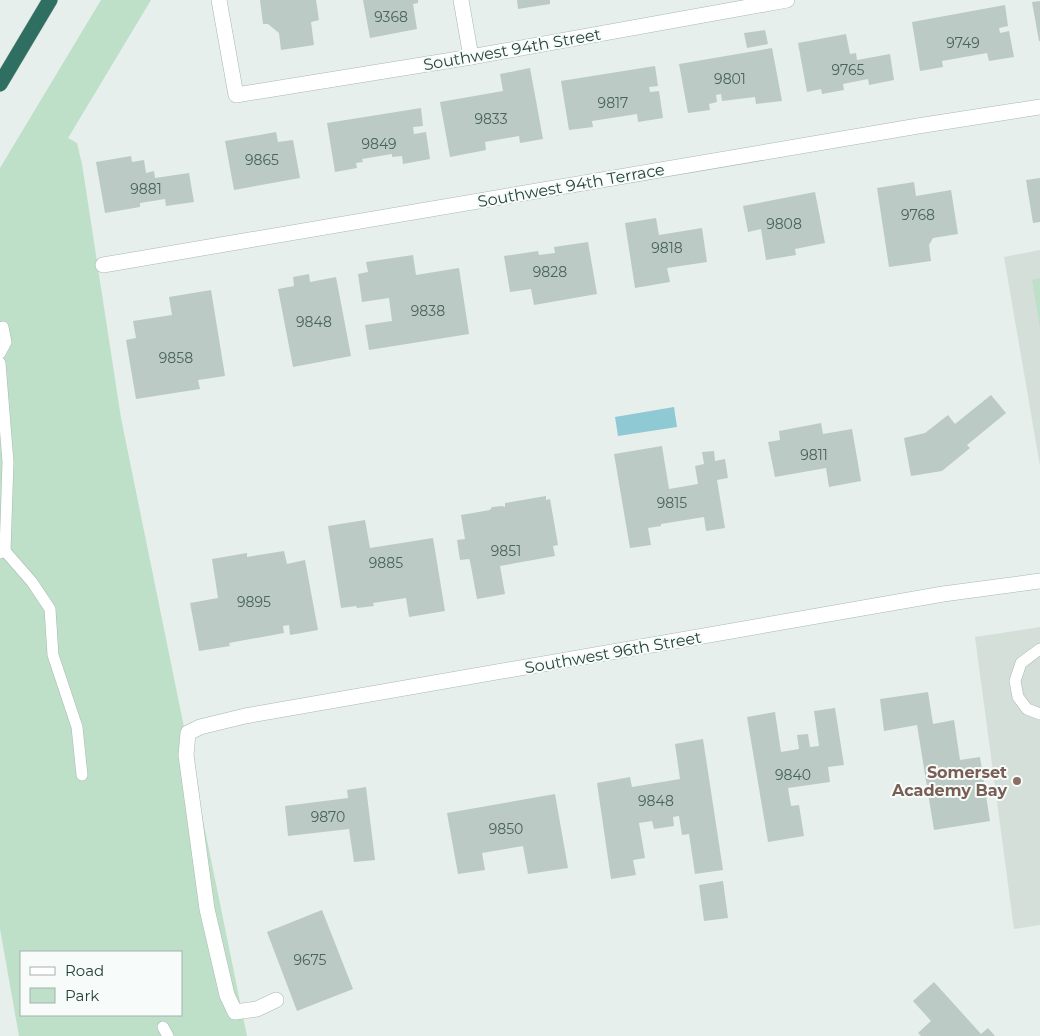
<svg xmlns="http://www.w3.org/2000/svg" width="1040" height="1036" font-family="Montserrat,sans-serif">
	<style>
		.built { fill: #d4dfda }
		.green { fill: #bfe0c8; fill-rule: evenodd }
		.water { fill: #8ec9d4 }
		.building { fill: #bbcac4 }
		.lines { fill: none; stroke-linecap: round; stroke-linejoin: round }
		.service-casing { stroke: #a8b8b2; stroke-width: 12 }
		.minor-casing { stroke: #a8b8b2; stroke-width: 16 }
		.motorway-casing { stroke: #c2cac8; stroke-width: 16 }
		.service { stroke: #fff; stroke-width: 11 }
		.minor { stroke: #fff; stroke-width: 15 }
		.motorway { stroke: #2f6f62; stroke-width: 15 }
		.education-dot { fill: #8d6e63; stroke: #f7fbf9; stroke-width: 2 }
		.labels { text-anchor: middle; stroke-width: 4; stroke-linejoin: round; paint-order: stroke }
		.number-label { font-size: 14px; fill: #4a645c }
		.street-label { font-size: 16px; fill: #24423a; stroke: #f7fbf9 }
		.education-label { font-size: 16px; font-weight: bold; fill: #785e54; stroke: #f7fbf9; text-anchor: end }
	</style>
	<rect width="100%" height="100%" fill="#e6efeb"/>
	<g class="built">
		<path d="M 1040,250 L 1040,466 L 1004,257 Z"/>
		<path d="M 1040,627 L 1040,925 L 1014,929 L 975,637 Z"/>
	</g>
	<g class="green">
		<path d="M 101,0 L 151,0 L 68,138 L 77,143 L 82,164 L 121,418 L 247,1036 L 19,1036 L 0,929 L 0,168 ZM 21,952 L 181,952 L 181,1015 L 21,1015 Z"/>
		<path d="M 1040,278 L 1040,328 L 1032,280 Z"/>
	</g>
	<path class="water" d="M 674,407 L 677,427 L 618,436 L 615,417 Z"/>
	<g class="building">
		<path d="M 260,0 L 316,0 L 319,20 L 311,22 L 314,45 L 281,50 L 279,33 L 268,24 L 263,24 Z"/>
		<path d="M 363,0 L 418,0 L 418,3 L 413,4 L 417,29 L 370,38 Z"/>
		<path d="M 517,0 L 550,0 L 550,4 L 518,9 Z"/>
		<path d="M 1040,1 L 1040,41 L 1039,41 L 1032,2 Z"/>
		<path d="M 1005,5 L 1008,26 L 999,28 L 1000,33 L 1009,31 L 1014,57 L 989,61 L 987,53 L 942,61 L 943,67 L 920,71 L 912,22 Z"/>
		<path d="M 765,30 L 768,44 L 747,48 L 744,33 Z"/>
		<path d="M 846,34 L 850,54 L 856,53 L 857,60 L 890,54 L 894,80 L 869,85 L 868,79 L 843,84 L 844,90 L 822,94 L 821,89 L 807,92 L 798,43 Z"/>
		<path d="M 772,48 L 782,101 L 756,104 L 755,97 L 722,101 L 721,94 L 716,95 L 717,102 L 709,104 L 710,110 L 688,113 L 679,64 Z"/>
		<path d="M 655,66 L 658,86 L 649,87 L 650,92 L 659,91 L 663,118 L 638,122 L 637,114 L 592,121 L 593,127 L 569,130 L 561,81 Z"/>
		<path d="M 530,68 L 543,139 L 520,143 L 519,136 L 485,142 L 486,150 L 450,157 L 440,102 L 503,91 L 500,74 Z"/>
		<path d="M 421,108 L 423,126 L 413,127 L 414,134 L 426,132 L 430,159 L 403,164 L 402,156 L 392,157 L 392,154 L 362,159 L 363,162 L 356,163 L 357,168 L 335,172 L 327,123 Z"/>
		<path d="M 276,132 L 278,142 L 293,140 L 300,178 L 234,190 L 225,141 Z"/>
		<path d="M 131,156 L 132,162 L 144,160 L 146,173 L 154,171 L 155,178 L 189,173 L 194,202 L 166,206 L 165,199 L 140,203 L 140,207 L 105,213 L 96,162 Z"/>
		<path d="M 1040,178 L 1040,222 L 1033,223 L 1026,180 Z"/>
		<path d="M 914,182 L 916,196 L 951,190 L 958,234 L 933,238 L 929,245 L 931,261 L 889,267 L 877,188 Z"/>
		<path d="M 815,192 L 825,243 L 795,249 L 796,255 L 766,260 L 761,229 L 748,232 L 743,206 Z"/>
		<path d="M 656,218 L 659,235 L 702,228 L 707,262 L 667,268 L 670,282 L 635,288 L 625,223 Z"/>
		<path d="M 588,242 L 597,294 L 534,305 L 531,289 L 510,292 L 504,256 L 538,251 L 539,255 L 555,253 L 554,247 Z"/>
		<path d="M 413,255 L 416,275 L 459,268 L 469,334 L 369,350 L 365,325 L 392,321 L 389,298 L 362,302 L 358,274 L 368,272 L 366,262 Z"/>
		<path d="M 309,274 L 310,282 L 336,277 L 351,356 L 293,367 L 278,289 L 294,286 L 293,277 Z"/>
		<path d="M 211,290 L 225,376 L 198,380 L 200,389 L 136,399 L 126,340 L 136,338 L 133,321 L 172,315 L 169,297 Z"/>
		<path d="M 991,395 L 1006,413 L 967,445 L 970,448 L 942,471 L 911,476 L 904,438 L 925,433 L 948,415 L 955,424 Z"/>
		<path d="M 821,423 L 823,434 L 852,429 L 861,481 L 829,487 L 826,468 L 775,477 L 768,442 L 780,440 L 779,431 Z"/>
		<path d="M 662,446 L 669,489 L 698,484 L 695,466 L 704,464 L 702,452 L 714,451 L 715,461 L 725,459 L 728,478 L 717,480 L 725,528 L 706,531 L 704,517 L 661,524 L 661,526 L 648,528 L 651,545 L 630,548 L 614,454 Z"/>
		<path d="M 546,496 L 546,500 L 550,499 L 558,545 L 553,546 L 555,556 L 500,566 L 505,594 L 477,599 L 470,561 L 469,559 L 460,560 L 457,540 L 465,539 L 461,515 L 490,510 L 492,507 L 502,506 L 505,507 L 505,503 Z"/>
		<path d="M 365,520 L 370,548 L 433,538 L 445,611 L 409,617 L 406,598 L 373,603 L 374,606 L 357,608 L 356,606 L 341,608 L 328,526 Z"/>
		<path d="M 284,551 L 287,564 L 305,560 L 318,630 L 290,635 L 289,625 L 283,626 L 284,633 L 229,643 L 230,646 L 199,651 L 190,603 L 218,598 L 212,559 L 247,553 L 247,557 Z"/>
		<path d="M 928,692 L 933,724 L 954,720 L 960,760 L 980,757 L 990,821 L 934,830 L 917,725 L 884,731 L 880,699 Z"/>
		<path d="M 835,708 L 844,765 L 828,767 L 830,782 L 788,788 L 791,806 L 799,805 L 804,836 L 768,842 L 747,717 L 775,712 L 781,752 L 799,749 L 797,735 L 808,734 L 810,747 L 819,746 L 814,711 Z"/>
		<path d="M 703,739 L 723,870 L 695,874 L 689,834 L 682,835 L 679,816 L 673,817 L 674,826 L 654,829 L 652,821 L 639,823 L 645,858 L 633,860 L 636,875 L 611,879 L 597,783 L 630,777 L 632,787 L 680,779 L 675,744 Z"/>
		<path d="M 366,787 L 375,860 L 354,862 L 349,829 L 288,836 L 285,806 L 348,798 L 347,790 Z"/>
		<path d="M 555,794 L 568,868 L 528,874 L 523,846 L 482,853 L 485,870 L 458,874 L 447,813 Z"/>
		<path d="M 723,881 L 728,918 L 704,921 L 699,885 Z"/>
		<path d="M 322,910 L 353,989 L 297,1011 L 267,932 Z"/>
		<path d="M 934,982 L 981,1034 L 988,1028 L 995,1036 L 921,1036 L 918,1033 L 931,1021 L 913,1001 Z"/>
	</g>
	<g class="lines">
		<defs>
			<g id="service">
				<path d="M 0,328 L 3,327 L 6,342 L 0,353"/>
				<path d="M 0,363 L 8,462 L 5,551 L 0,553"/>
				<path d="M 5,551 L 32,582 L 50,609 L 53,655 L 77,727 L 82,775"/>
				<path d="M 1040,649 L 1021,663 L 1015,681 L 1018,697 L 1027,709 L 1040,714"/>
				<path d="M 163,1027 L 168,1036"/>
			</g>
			<g id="minor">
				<path d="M 219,0 L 236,95 L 471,57 L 787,0"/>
				<path d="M 461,0 L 471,57"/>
				<path d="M 103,265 L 918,126 L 1040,107"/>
				<path d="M 276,1000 L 257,1009 L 235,1012 L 227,995 L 207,909 L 186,755 L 188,733 L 200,727 L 245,716 L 943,594 L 1040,581"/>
			</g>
			<path id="motorway" d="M 0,84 L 50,0"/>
		</defs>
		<use href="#service" class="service-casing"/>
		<use href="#minor" class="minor-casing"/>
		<use href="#motorway" class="motorway-casing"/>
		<use href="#service" class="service"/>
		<use href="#minor" class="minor"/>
		<use href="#motorway" class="motorway"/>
	</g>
	<circle class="education-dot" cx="1017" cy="781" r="5"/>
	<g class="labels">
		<g class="number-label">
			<text x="391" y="22">9368</text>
			<text x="963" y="48">9749</text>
			<text x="848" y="75">9765</text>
			<text x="730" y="84">9801</text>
			<text x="613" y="108">9817</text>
			<text x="491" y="124">9833</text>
			<text x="379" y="149">9849</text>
			<text x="262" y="165">9865</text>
			<text x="146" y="194">9881</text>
			<text x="918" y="220">9768</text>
			<text x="784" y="229">9808</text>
			<text x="667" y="253">9818</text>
			<text x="550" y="277">9828</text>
			<text x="428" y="316">9838</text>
			<text x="314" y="327">9848</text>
			<text x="176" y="363">9858</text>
			<text x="814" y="460">9811</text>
			<text x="672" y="508">9815</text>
			<text x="506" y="556">9851</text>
			<text x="386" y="568">9885</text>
			<text x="254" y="607">9895</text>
			<text x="793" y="780">9840</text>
			<text x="656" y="806">9848</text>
			<text x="328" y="822">9870</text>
			<text x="506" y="834">9850</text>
			<text x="310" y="965">9675</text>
		</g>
		<g class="street-label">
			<text transform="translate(512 49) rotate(-10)" y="6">Southwest 94th Street</text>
			<text transform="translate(571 185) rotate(-10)" y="6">Southwest 94th Terrace</text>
			<text transform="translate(613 652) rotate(-10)" y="6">Southwest 96th Street</text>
		</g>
		<g class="education-label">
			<text x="1007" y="778">Somerset<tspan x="1007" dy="18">Academy Bay</tspan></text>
		</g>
	</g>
	<rect x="20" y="951" width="162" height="65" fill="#f7fbf9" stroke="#a3b1ad"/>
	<rect x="30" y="967" width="25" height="8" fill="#ffffff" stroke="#a3b1ad"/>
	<text x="65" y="976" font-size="15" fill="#24423a">Road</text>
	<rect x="30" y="988" width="25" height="15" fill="#bfe0c8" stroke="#a3b1ad"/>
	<text x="65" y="1001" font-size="15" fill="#24423a">Park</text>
</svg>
